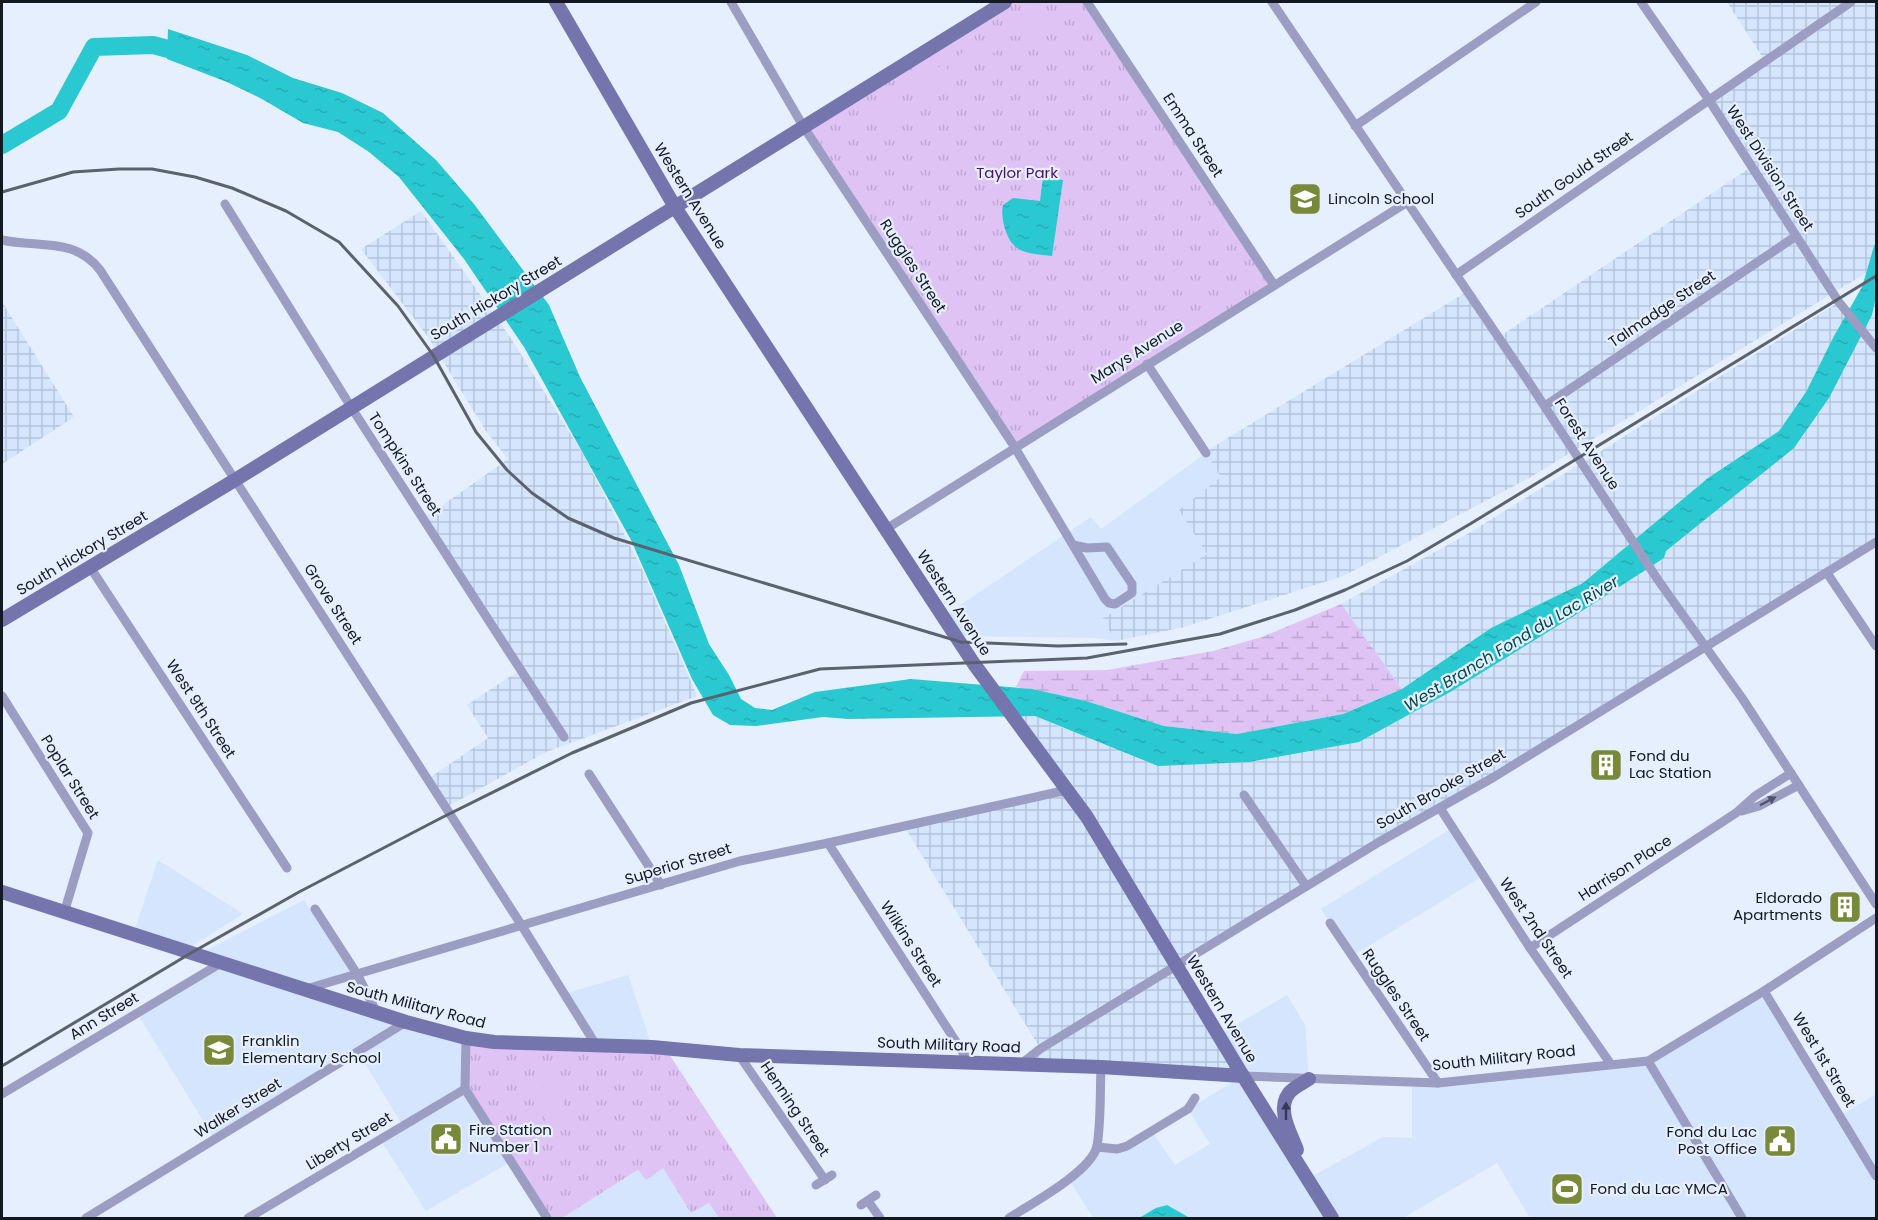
<svg xmlns="http://www.w3.org/2000/svg" width="1878" height="1220" font-family="Poppins,sans-serif">
	<style>
		.built { fill: #d4e5fd }
		.industrial { fill: url(#industrial-grid) }
		.grass { fill: url(#grass-tufts) }
		.wetland { fill: url(#wetland-marsh) }
		.pitch { fill: #dfc3f5 }
		.water { fill: url(#water-ripples) }
		.lines { fill: none; stroke-linecap: round; stroke-linejoin: round }
		.river { stroke: #2ac9d2; stroke-width: 18 }
		.street { stroke: #9b9dc3; stroke-width: 9 }
		.secondary { stroke: #7475ac; stroke-width: 14 }
		.rail { stroke: #5b626c; stroke-width: 3 }
		.oneway { fill: #50546a }
		.oneway2 { fill: #353952 }
		.labels { text-anchor: middle; stroke-width: 4.5; stroke-linejoin: round; paint-order: stroke }
		.street-label { font-size: 15px; fill: #131921; stroke: #e5effd }
		.park-label { font-size: 15px; fill: #4d0d6e; stroke: #e5effd }
		.poi-label { font-size: 15px; fill: #131921; stroke: #e5effd; text-anchor: start }
		.water-label { font-size: 16px; font-style: italic; fill: #02474b; stroke: #e5effd }
	</style>
	<defs>
		<pattern id="industrial-grid" width="8" height="8" patternUnits="userSpaceOnUse" patternTransform="scale(1.5)"><rect width="8" height="8" fill="#d4e5fd"/><path d="M0 4h8M4 0v8" fill="none" stroke="#b5c4d9"/></pattern>
		<pattern id="grass-tufts" width="24" height="20" patternUnits="userSpaceOnUse" patternTransform="scale(1.5)"><rect width="24" height="20" fill="#dfc3f5"/><path d="M3 7l-1-3M5 7V3M7 7l1-3M15 17l-1-3M17 17v-4M19 17l1-3" fill="none" stroke="#bea7d2"/></pattern>
		<pattern id="wetland-marsh" width="20" height="14" patternUnits="userSpaceOnUse" patternTransform="scale(1.5)"><rect width="20" height="14" fill="#dfc3f5"/><path d="M1 5h8M5 5V1M11 12h8M15 12V8" fill="none" stroke="#bea7d2"/></pattern>
		<pattern id="water-ripples" width="26" height="14" patternUnits="userSpaceOnUse" patternTransform="scale(1.5)"><rect width="26" height="14" fill="#2ac9d2"/><path d="M2 4q2-2 4 0t4 0M15 11q2-2 4 0t4 0" fill="none" stroke="#25acb4"/></pattern>
	</defs>
	<rect width="100%" height="100%" fill="#e5effd"/>
	<g class="built">
		<path d="M 1206,453 L 1221,476 L 1207,554 L 1102,619 L 1116,641 L 1095,638 L 956,636 L 944,616 L 1091,517 L 1101,529 Z"/>
		<path d="M 1452,828 L 1483,876 L 1352,956 L 1321,909 Z"/>
		<path d="M 158,860 L 243,914 L 184,951 L 133,935 Z"/>
		<path d="M 304,900 L 353,975 L 305,989 L 466,1038 L 510,1162 L 426,1211 L 380,1139 L 403,1126 L 358,1052 L 215,1140 L 137,1013 L 220,963 L 197,955 Z"/>
		<path d="M 628,975 L 652,1047 L 596,1045 L 564,994 Z"/>
		<path d="M 1764,991 L 1840,1116 L 1876,1094 L 1876,1218 L 1530,1218 L 1497,1163 L 1403,1218 L 1190,1218 L 1167,1205 L 1162,1206 L 1139,1218 L 1093,1218 L 1069,1179 L 1097,1147 L 1117,1149 L 1152,1132 L 1175,1165 L 1210,1144 L 1188,1109 L 1243,1076 L 1219,1035 L 1287,995 L 1305,1025 L 1309,1079 L 1244,1076 L 1309,1178 L 1383,1137 L 1412,1138 L 1412,1082 L 1648,1061 Z"/>
		<path d="M 663,1168 L 691,1213 L 709,1203 L 719,1218 L 562,1218 L 639,1170 Z"/>
	</g>
	<g class="industrial">
		<path d="M 1727,2 L 1876,2 L 1876,242 L 1866,273 L 1529,478 L 1343,576 L 1184,627 L 1116,641 L 1102,619 L 1207,554 L 1179,510 L 1221,477 L 1206,453 L 1213,447 L 1468,291 L 1499,337 L 1751,167 L 1709,100 L 1765,61 Z"/>
		<path d="M 421,211 L 510,337 L 583,454 L 641,567 L 697,696 L 546,752 L 445,808 L 428,779 L 488,738 L 467,705 L 520,670 L 423,519 L 508,459 L 486,431 L 428,337 L 361,249 Z"/>
		<path d="M 1876,297 L 1876,542 L 1178,966 L 1243,1076 L 1021,1064 L 1040,1048 L 904,826 L 1066,790 L 1011,716 L 1035,716 L 1065,729 L 1359,742 L 1452,691 L 1590,606 L 1664,558 L 1665,551 L 1742,488 L 1872,315 Z"/>
		<path d="M 2,302 L 74,417 L 2,464 Z"/>
		<path d="M 1839,302 L 1847,313 L 1806,392 L 1779,431 L 1708,478 L 1583,583 L 1491,628 L 1402,689 L 1341,604 L 1471,532 Z"/>
	</g>
	<g class="grass">
		<path d="M 1005,2 L 1087,2 L 1274,285 L 1014,446 L 803,126 Z"/>
		<path d="M 466,1038 L 665,1048 L 777,1218 L 719,1218 L 709,1203 L 691,1213 L 663,1168 L 646,1180 L 638,1170 L 562,1218 L 547,1218 L 465,1089 Z"/>
	</g>
	<path class="wetland" d="M 1341,604 L 1402,689 L 1343,714 L 1237,734 L 1164,726 L 1086,701 L 1016,687 L 1024,671 L 1107,670 L 1213,651 L 1262,637 Z"/>
	<g class="pitch">
		<path d="M 1039,5 L 1048,19 L 1017,38 L 1008,24 Z"/>
		<path d="M 992,35 L 1000,49 L 969,68 L 960,54 Z"/>
		<path d="M 944,64 L 953,78 L 922,98 L 913,83 Z"/>
		<path d="M 896,93 L 905,108 L 874,127 L 865,113 Z"/>
		<path d="M 550,1082 L 570,1114 L 550,1127 L 529,1095 Z"/>
	</g>
	<g class="water">
		<path d="M 168,29 L 247,55 L 293,78 L 342,93 L 383,113 L 436,160 L 474,204 L 549,305 L 580,377 L 679,565 L 709,644 L 729,675 L 741,699 L 755,708 L 772,710 L 815,692 L 911,679 L 1032,689 L 1086,701 L 1164,726 L 1237,734 L 1343,714 L 1402,689 L 1491,628 L 1583,583 L 1708,478 L 1779,431 L 1806,392 L 1834,336 L 1862,287 L 1874,246 L 1876,242 L 1876,297 L 1872,315 L 1829,398 L 1794,448 L 1666,551 L 1664,558 L 1590,606 L 1452,691 L 1359,742 L 1249,762 L 1158,766 L 1035,716 L 848,719 L 823,717 L 756,726 L 730,725 L 713,715 L 692,679 L 631,540 L 524,347 L 464,259 L 399,177 L 369,152 L 338,132 L 303,123 L 262,99 L 227,82 L 167,59 Z"/>
		<path d="M 1043,177 L 1063,180 L 1052,256 C 1029,253 1013,255 1005,229 C 1003,221 1001,213 1003,205 L 1013,198 L 1040,201 Z"/>
		<path d="M 1167,1205 L 1190,1218 L 1139,1218 L 1156,1208 Z"/>
	</g>
	<g class="lines">
		<path class="river" d="M 2,145 L 59,111 L 94,47 L 153,45 L 191,55"/>
		<g class="street">
			<path d="M 731,2 L 803,126 L 1014,446 L 1105,599 L 1109,603 L 1115,604 L 1132,593 L 1132,584 L 1107,547 L 1087,548 L 1073,545"/>
			<path d="M 1087,2 L 1274,285"/>
			<path d="M 1272,2 L 1530,384 L 1658,580 L 1742,698 L 1876,904"/>
			<path d="M 1641,2 L 1709,100 L 1838,301 L 1876,348"/>
			<path d="M 1355,126 L 1536,2"/>
			<path d="M 225,204 L 351,407 L 564,737"/>
			<path d="M 2,240 C 37,248 75,237 100,270 L 522,926 L 596,1045"/>
			<path d="M 1456,275 L 1851,2"/>
			<path d="M 1147,364 L 1206,453"/>
			<path d="M 1545,406 L 1796,236"/>
			<path d="M 886,529 L 1406,203"/>
			<path d="M 90,567 L 287,868"/>
			<path d="M 1827,573 L 1876,646"/>
			<path d="M 2,696 L 88,833 L 64,913"/>
			<path d="M 589,774 L 661,885"/>
			<path d="M 1244,795 L 1306,886"/>
			<path d="M 1440,808 L 1530,948 L 1610,1063"/>
			<path d="M 1742,811 L 1759,806 L 1799,785"/>
			<path d="M 828,843 L 969,1062"/>
			<path d="M 315,909 L 357,974 L 377,1013"/>
			<path d="M 1330,923 L 1438,1083"/>
			<path d="M 1530,948 L 1736,813 L 1755,796 L 1791,773"/>
			<path d="M 306,989 L 740,861 L 828,843 L 1067,790"/>
			<path d="M 1764,991 L 1876,1176"/>
			<path d="M 466,1038 L 465,1089 L 547,1218"/>
			<path d="M 739,1055 L 825,1180"/>
			<path d="M 1648,1061 L 1742,1218"/>
			<path d="M 1021,1064 L 1040,1049 L 1379,842 L 1494,777 L 1876,542"/>
			<path d="M 1243,1076 L 1438,1083 L 1648,1061 L 1764,991 L 1876,918"/>
			<path d="M 2,1094 L 221,963"/>
			<path d="M 1097,1147 L 1117,1149 L 1127,1146 L 1188,1109 L 1195,1098"/>
			<path d="M 816,1185 L 832,1175"/>
			<path d="M 868,1201 L 880,1218"/>
			<path d="M 861,1205 L 876,1195"/>
			<path d="M 86,1218 L 406,1022"/>
			<path d="M 248,1218 L 465,1089"/>
			<path d="M 1009,1218 C 1031,1204 1092,1171 1097,1146 C 1101,1124 1100,1090 1101,1067"/>
		</g>
		<g class="secondary">
			<path d="M 556,2 L 675,207 L 974,664 L 1087,817 L 1243,1076 L 1332,1218"/>
			<path d="M 2,620 L 235,480 L 1005,2"/>
			<path d="M 2,892 L 406,1022 L 466,1038 L 494,1042 L 652,1047 L 739,1055 L 1101,1067 L 1243,1076"/>
			<path d="M 1297,1150 C 1291,1133 1276,1110 1289,1093 C 1294,1087 1303,1083 1309,1079"/>
		</g>
		<g class="rail">
			<path d="M 2,192 L 73,172 L 119,169 L 152,169 L 195,177 L 232,188 L 286,211 L 339,242 L 398,306 L 433,355 L 476,432 L 507,470 L 532,493 L 568,518 L 614,538 L 961,642 L 1058,646 L 1126,644"/>
			<path d="M 2,1066 L 191,953 L 299,892 L 441,818 L 572,753 L 691,703 L 820,669 L 1087,658 L 1220,634 L 1295,610 L 1345,590 L 1407,561 L 1470,524 L 1876,276"/>
		</g>
	</g>
	<defs><path id="oneway-solid" d="M-6-.8H1V-3.2L6.5 0L1 3.2V.8H-6Z" transform="scale(1.5)"/></defs>
	<use class="oneway" href="#oneway-solid" transform="translate(1768 801) rotate(-28)"/>
	<use class="oneway2" href="#oneway-solid" transform="translate(1286 1111) rotate(-90)"/>
	<defs>
		<symbol id="school-square" viewBox="-11 -11 22 22"><rect x="-9" y="-9" width="18" height="18" rx="4" fill="#788939" stroke="#e5effd"/><path d="M0-5L7-2L0 1L-7-2ZM-4 1L0 2.5L4 1V4Q0 6-4 4Z" fill="#fff"/></symbol>
		<symbol id="building-square" viewBox="-11 -11 22 22"><rect x="-9" y="-9" width="18" height="18" rx="4" fill="#788939" stroke="#e5effd"/><path d="M-4-6H4V6H1V3H-1V6H-4ZM-2.5-4.3h1.7v1.8h-1.7ZM.8-4.3h1.7v1.8H.8ZM-2.5-1h1.7V.8h-1.7ZM.8-1h1.7V.8H.8Z" fill="#fff"/></symbol>
		<symbol id="civic-square" viewBox="-11 -11 22 22"><rect x="-9" y="-9" width="18" height="18" rx="4" fill="#788939" stroke="#e5effd"/><path d="M-.6-6.5H3V-4.5H.6V-3L4-1V1h2V6H-6V1h2V-1L-.6-3ZM-1.2 2.5V6h2.4V2.5Z" fill="#fff"/></symbol>
		<symbol id="stadium-square" viewBox="-11 -11 22 22"><rect x="-9" y="-9" width="18" height="18" rx="4" fill="#788939" stroke="#e5effd"/><path d="M0-5a6.5 5 0 1 0 0 10a6.5 5 0 1 0 0-10ZM-3.5-1.8h7v3.6h-7Z" fill="#fff"/></symbol>
	</defs>
	<g fill-rule="evenodd">
		<use href="#school-square" x="1286" y="180" width="38" height="38"/>
		<use href="#building-square" x="1587" y="746" width="38" height="38"/>
		<use href="#building-square" x="1826" y="888" width="38" height="38"/>
		<use href="#school-square" x="200" y="1031" width="38" height="38"/>
		<use href="#civic-square" x="427" y="1120" width="38" height="38"/>
		<use href="#civic-square" x="1761" y="1122" width="38" height="38"/>
		<use href="#stadium-square" x="1548" y="1170" width="38" height="38"/>
	</g>
	<g class="labels">
		<g class="street-label">
			<text transform="translate(1193 135) rotate(57)" y="5">Emma Street</text>
			<text transform="translate(1770 168) rotate(57)" y="5">West Division Street</text>
			<text transform="translate(1574 175) rotate(-35)" y="5">South Gould Street</text>
			<text transform="translate(690 196) rotate(58)" y="5">Western Avenue</text>
			<text transform="translate(913 266) rotate(57)" y="5">Ruggles Street</text>
			<text transform="translate(496 298) rotate(-31)" y="5">South Hickory Street</text>
			<text transform="translate(1662 309) rotate(-34)" y="5">Talmadge Street</text>
			<text transform="translate(1137 352) rotate(-32)" y="5">Marys Avenue</text>
			<text transform="translate(1587 444) rotate(57)" y="5">Forest Avenue</text>
			<text transform="translate(405 464) rotate(57)" y="5">Tompkins Street</text>
			<text transform="translate(82 553) rotate(-31)" y="5">South Hickory Street</text>
			<text transform="translate(954 603) rotate(57)" y="5">Western Avenue</text>
			<text transform="translate(333 604) rotate(57)" y="5">Grove Street</text>
			<text transform="translate(201 709) rotate(57)" y="5">West 9th Street</text>
			<text transform="translate(70 777) rotate(58)" y="5">Poplar Street</text>
			<text transform="translate(1441 789) rotate(-30)" y="5">South Brooke Street</text>
			<text transform="translate(678 864) rotate(-17)" y="5">Superior Street</text>
			<text transform="translate(1625 868) rotate(-33)" y="5">Harrison Place</text>
			<text transform="translate(1536 928) rotate(56)" y="5">West 2nd Street</text>
			<text transform="translate(911 944) rotate(57)" y="5">Wilkins Street</text>
			<text transform="translate(1396 995) rotate(56)" y="5">Ruggles Street</text>
			<text transform="translate(416 1005) rotate(15)" y="5">South Military Road</text>
			<text transform="translate(1222 1009) rotate(59)" y="5">Western Avenue</text>
			<text transform="translate(104 1016) rotate(-31)" y="5">Ann Street</text>
			<text transform="translate(949 1045) rotate(2)" y="5">South Military Road</text>
			<text transform="translate(1504 1058) rotate(-6)" y="5">South Military Road</text>
			<text transform="translate(1824 1060) rotate(59)" y="5">West 1st Street</text>
			<text transform="translate(238 1108) rotate(-32)" y="5">Walker Street</text>
			<text transform="translate(795 1109) rotate(56)" y="5">Henning Street</text>
			<text transform="translate(349 1141) rotate(-31)" y="5">Liberty Street</text>
		</g>
		<g class="park-label">
			<text x="1017" y="178">Taylor Park</text>
		</g>
		<g class="poi-label">
			<text x="1328" y="204">Lincoln School</text>
			<text x="1629" y="761">Fond du<tspan x="1629" dy="17">Lac Station</tspan></text>
			<text x="1822" y="903" text-anchor="end">Eldorado<tspan x="1822" dy="17">Apartments</tspan></text>
			<text x="242" y="1046">Franklin<tspan x="242" dy="17">Elementary School</tspan></text>
			<text x="469" y="1135">Fire Station<tspan x="469" dy="17">Number 1</tspan></text>
			<text x="1757" y="1137" text-anchor="end">Fond du Lac<tspan x="1757" dy="17">Post Office</tspan></text>
			<text x="1590" y="1194">Fond du Lac YMCA</text>
		</g>
		<g class="water-label">
			<text transform="translate(1511 643) rotate(-31)" y="6">West Branch Fond du Lac River</text>
		</g>
	</g>
	<rect width="1878" height="1220" fill="none" stroke="#131921" stroke-width="6"/>
</svg>
